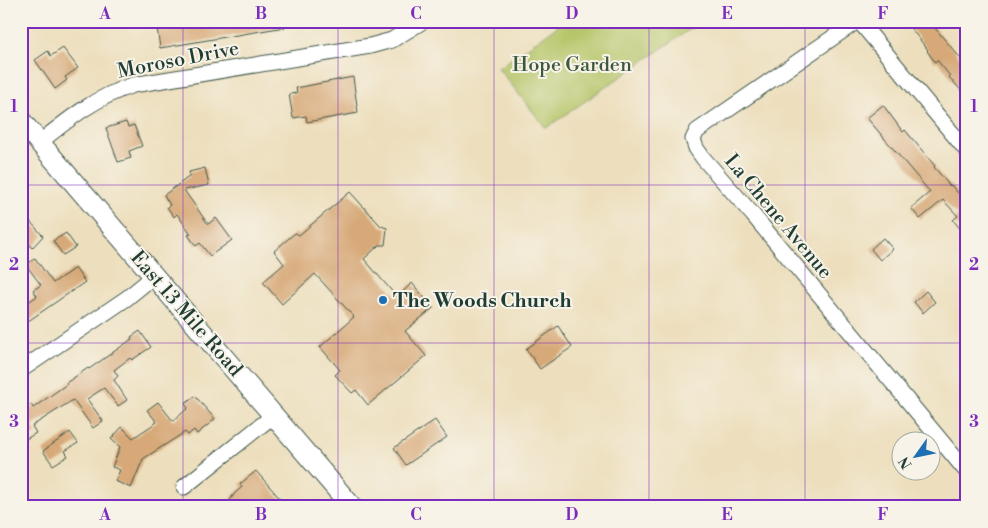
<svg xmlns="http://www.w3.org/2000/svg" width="988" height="528" font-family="'Libre Bodoni',serif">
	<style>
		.green { fill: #b5c568; stroke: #6a814e }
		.building { fill: #d7a978 }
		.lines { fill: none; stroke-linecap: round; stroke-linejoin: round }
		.minor-casing { stroke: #3e5549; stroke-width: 17 }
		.major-casing { stroke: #3e5549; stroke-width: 22 }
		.minor { stroke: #fff; stroke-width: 15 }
		.major { stroke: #fff; stroke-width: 20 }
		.grid { fill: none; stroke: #7b2cbf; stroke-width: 1; stroke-opacity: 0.55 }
		.poi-dot { fill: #1f6fb2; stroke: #f7f3e8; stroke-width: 2 }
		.labels { text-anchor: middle; stroke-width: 4; stroke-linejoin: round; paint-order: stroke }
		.street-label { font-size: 20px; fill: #1f3d34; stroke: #f7f3e8 }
		.park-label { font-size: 20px; fill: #3d583e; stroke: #f7f3e8 }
		.poi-label { font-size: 20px; font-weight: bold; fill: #1f3d34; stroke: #f7f3e8; text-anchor: start }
		.neatline { fill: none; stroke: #7b2cbf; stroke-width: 2 }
		.grid-label { font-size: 16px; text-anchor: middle; font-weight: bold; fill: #7b2cbf }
	</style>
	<rect width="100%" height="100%" fill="#f7f3e8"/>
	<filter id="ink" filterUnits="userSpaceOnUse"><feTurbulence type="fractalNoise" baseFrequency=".02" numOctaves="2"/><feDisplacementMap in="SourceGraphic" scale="10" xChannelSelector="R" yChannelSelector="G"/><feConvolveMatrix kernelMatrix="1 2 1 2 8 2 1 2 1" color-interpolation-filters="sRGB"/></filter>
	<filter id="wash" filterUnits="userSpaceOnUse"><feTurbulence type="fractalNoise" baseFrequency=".0096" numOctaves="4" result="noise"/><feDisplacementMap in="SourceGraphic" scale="20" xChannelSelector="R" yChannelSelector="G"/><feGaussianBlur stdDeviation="1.12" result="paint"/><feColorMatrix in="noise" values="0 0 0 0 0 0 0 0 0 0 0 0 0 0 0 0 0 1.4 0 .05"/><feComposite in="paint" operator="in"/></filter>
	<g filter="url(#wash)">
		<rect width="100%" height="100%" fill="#eddfbd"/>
		<path class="green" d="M 565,21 L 698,21 L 699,23 L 546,128 L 498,68 Z"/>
		<g id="blocks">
			<g class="building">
				<path d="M 156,21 L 284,21 L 285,27 L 160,48 Z"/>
				<path d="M 905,21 L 929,21 L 967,66 L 967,97 L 949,77 L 950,76 L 937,60 L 935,62 L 927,51 L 928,50 Z"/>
				<path d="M 63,48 L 78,68 L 65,77 L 67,80 L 55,89 L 35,60 L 48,51 L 51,56 Z"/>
				<path d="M 353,77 L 358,113 L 307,122 L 306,116 L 293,118 L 289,94 L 297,93 L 296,88 Z"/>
				<path d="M 883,105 L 903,132 L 905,130 L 935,166 L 934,167 L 950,186 L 951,185 L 967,203 L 967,237 L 953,220 L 958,216 L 943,200 L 920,219 L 911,208 L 930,192 L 867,118 Z"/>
				<path d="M 126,122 L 128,127 L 134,125 L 142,146 L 129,151 L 131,158 L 118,162 L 106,128 Z"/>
				<path d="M 205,168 L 209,185 L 184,190 L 208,224 L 216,218 L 232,240 L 210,256 L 200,243 L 196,246 L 188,235 L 191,234 L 177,214 L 174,217 L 167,207 L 170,205 L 164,195 L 190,176 L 189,172 Z"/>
				<path d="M 350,192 L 381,226 L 387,228 L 385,245 L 379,245 L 364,259 L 397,297 L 412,283 L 433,308 L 405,331 L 426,356 L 368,405 L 356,390 L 352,393 L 335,375 L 340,370 L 320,347 L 354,317 L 315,274 L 282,304 L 263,282 L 284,264 L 274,251 L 295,233 L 299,235 Z"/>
				<path d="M 28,219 L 43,236 L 32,248 L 21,236 L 21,224 Z"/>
				<path d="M 66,233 L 76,247 L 63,255 L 53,241 Z"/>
				<path d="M 883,238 L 893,249 L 880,260 L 871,249 Z"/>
				<path d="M 35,258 L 53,283 L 75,268 L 85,282 L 21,326 L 21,307 L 37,296 L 33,290 L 41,285 L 26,265 Z"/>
				<path d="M 926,291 L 935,302 L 923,313 L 914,302 Z"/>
				<path d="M 558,326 L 572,347 L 540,369 L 526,349 Z"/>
				<path d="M 140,331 L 151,347 L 132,360 L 130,358 L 114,370 L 118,376 L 114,380 L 127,400 L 118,406 L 104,388 L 87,399 L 103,421 L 93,428 L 73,400 L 32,426 L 36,433 L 26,439 L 22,433 L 21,434 L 21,410 L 31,404 L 33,408 L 67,384 L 66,383 L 88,368 L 89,369 L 132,339 L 131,337 Z"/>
				<path d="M 195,396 L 215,419 L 197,434 L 194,430 L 188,435 L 185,432 L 143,459 L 131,488 L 115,481 L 120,470 L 112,467 L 120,447 L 111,439 L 122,427 L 133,438 L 157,422 L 147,410 L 158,402 L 173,421 L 188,408 L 185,404 Z"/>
				<path d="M 435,420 L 447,437 L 406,465 L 394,448 Z"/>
				<path d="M 70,432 L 78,443 L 65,451 L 68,456 L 53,465 L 43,451 Z"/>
				<path d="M 256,471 L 282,501 L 276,507 L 226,507 L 234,494 L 242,487 L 240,484 Z"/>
			</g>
		</g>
	</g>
	<g filter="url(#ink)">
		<use href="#blocks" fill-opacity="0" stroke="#3e5549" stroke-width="1"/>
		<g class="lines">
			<defs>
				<g id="minor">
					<path d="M 857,21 L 697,131 L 693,139 L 696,148 L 703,158 L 753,215 L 967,472"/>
					<path d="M 859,21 L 967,151"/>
					<path d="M 40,142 C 70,118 96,97 133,85 L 370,46 L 392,40 L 423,21"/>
					<path d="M 21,370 L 127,298 L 154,276"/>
					<path d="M 184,487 L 274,415"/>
				</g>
				<path id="major" d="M 21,121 L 352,507"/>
			</defs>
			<use href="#minor" class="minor-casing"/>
			<use href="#major" class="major-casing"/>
			<use href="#minor" class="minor"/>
			<use href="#major" class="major"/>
		</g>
	</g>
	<path class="grid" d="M 183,21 L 183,507M 338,21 L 338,507M 494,21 L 494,507M 649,21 L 649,507M 805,21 L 805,507M 21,185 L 967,185M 21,343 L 967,343"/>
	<circle class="poi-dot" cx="383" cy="300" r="5"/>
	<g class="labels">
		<g class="street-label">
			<text transform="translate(178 59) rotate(-11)" y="7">Moroso Drive</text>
			<text transform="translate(779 216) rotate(50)" y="7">La Chene Avenue</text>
			<text transform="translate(187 313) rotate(49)" y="7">East 13 Mile Road</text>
		</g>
		<g class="park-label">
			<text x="572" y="71">Hope Garden</text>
		</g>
		<g class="poi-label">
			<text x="393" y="307">The Woods Church</text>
		</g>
	</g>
	<rect width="988" height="528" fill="none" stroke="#f7f3e8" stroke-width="55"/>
	<g transform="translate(916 456) rotate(237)"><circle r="24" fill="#f7f3e8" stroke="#a1aaa0"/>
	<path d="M0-4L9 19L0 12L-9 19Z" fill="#1f6fb2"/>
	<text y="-8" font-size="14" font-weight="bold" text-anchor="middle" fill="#1f3d34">N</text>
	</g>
	<rect x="28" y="28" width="932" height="472" class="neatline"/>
	<g class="grid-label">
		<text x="105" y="19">A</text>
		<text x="261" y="19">B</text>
		<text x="416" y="19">C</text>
		<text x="572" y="19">D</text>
		<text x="727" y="19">E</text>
		<text x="883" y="19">F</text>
		<text x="14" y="112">1</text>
		<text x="974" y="112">1</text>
		<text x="14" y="270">2</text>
		<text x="974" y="270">2</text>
		<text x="14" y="427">3</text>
		<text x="974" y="427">3</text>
		<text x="105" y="520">A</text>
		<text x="261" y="520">B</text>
		<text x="416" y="520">C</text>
		<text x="572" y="520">D</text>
		<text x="727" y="520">E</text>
		<text x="883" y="520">F</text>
	</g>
</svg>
